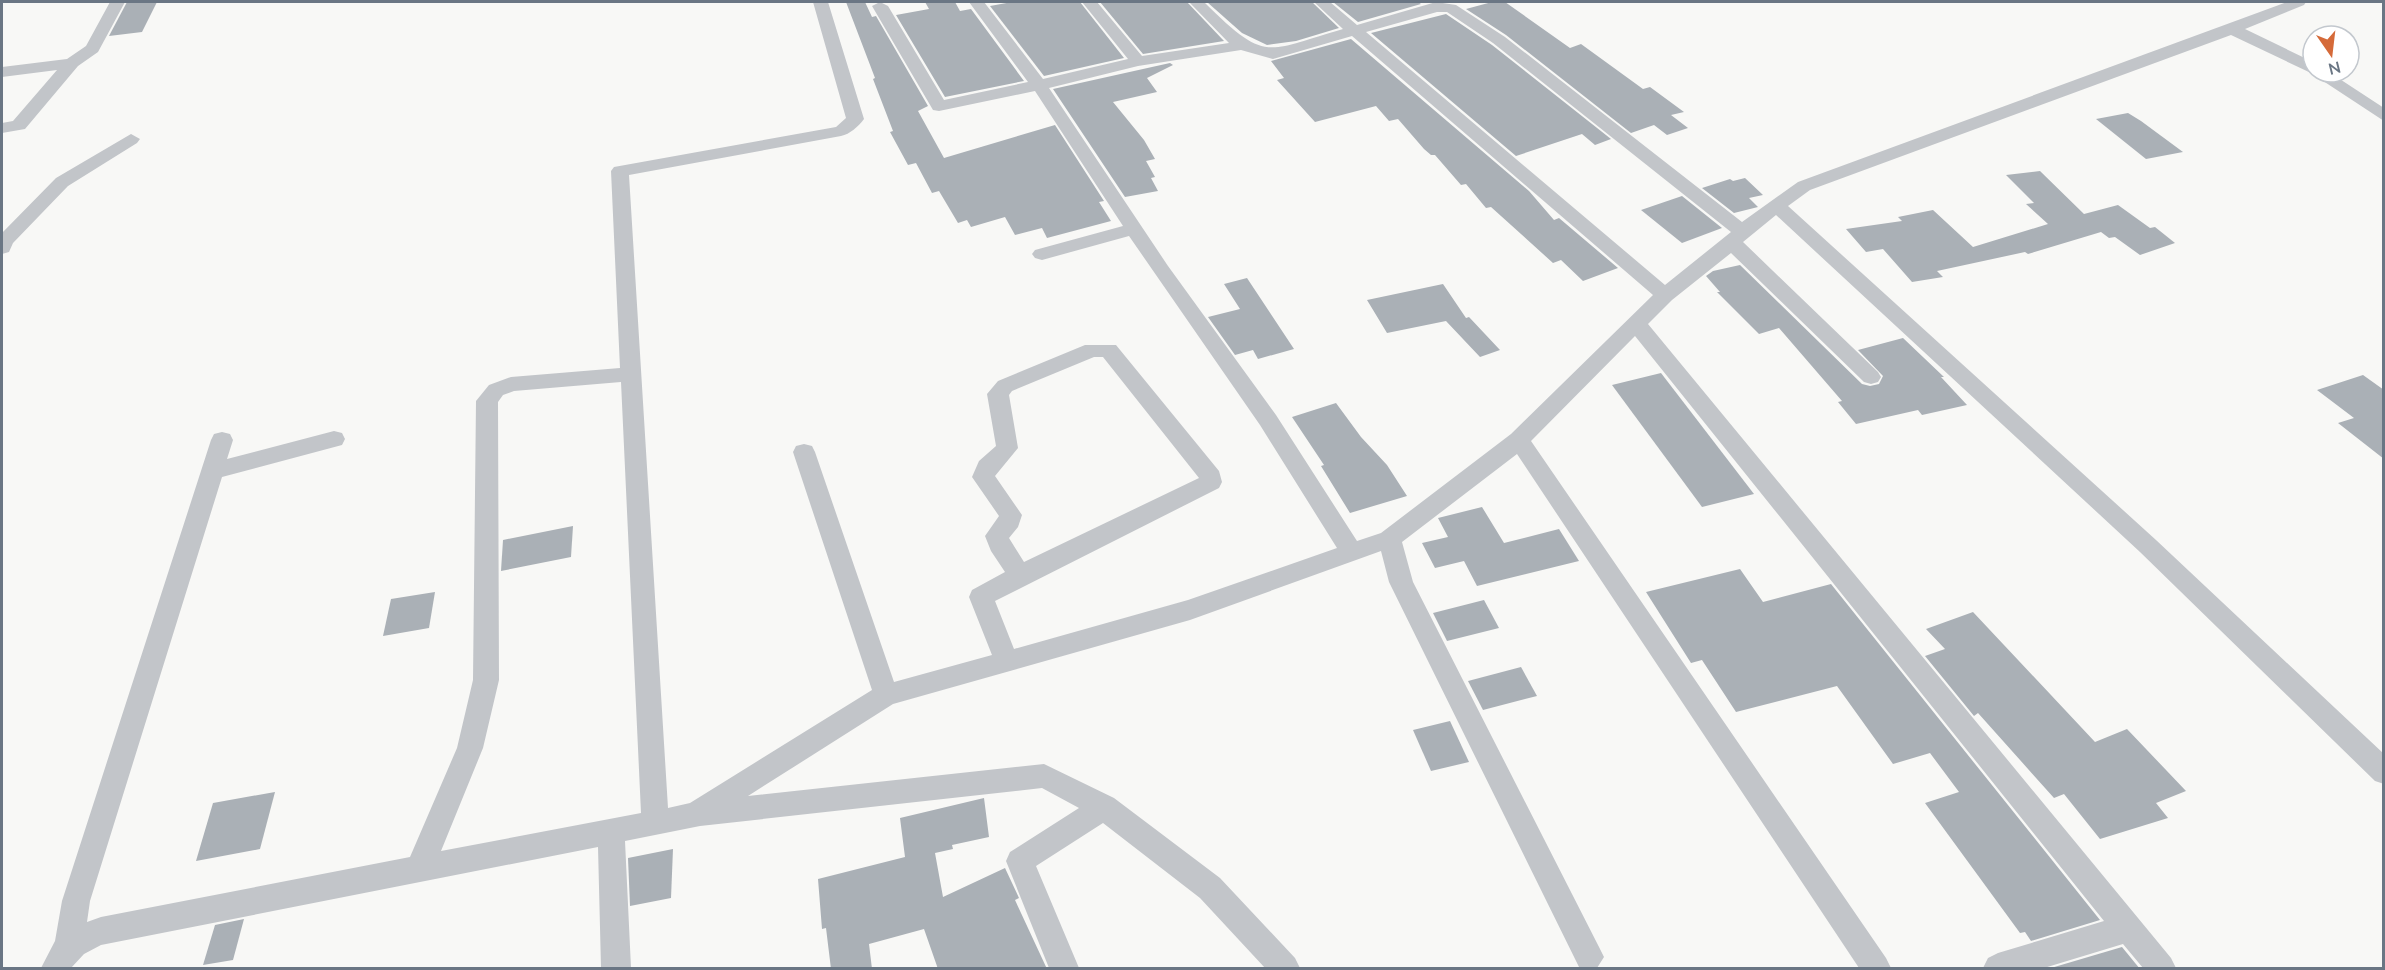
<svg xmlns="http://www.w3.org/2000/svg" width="2385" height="970" font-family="'Nunito Sans',sans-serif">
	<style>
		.building { fill: #aab0b6 }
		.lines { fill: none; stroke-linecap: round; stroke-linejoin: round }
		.minor { fill: #c2c5c9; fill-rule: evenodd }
	</style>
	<rect width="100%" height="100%" fill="#f8f8f6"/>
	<g class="building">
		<path d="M 127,2 L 157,2 L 142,32 L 109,36 Z"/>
		<path d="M 846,2 L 865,2 L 872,17 L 876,16 L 928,106 L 918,111 L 944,158 L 1055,125 L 1104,201 L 1099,202 L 1111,221 L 1047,238 L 1042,228 L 1015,235 L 1005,217 L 971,227 L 967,220 L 958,223 L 939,191 L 932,193 L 916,163 L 908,165 L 890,132 L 893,131 L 873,79 L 875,78 Z"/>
		<path d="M 925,2 L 955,2 L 960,11 L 971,9 L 1024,81 L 945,97 L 896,15 L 929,9 Z"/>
		<path d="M 1012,2 L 1080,2 L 1124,58 L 1044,76 L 990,6 Z"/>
		<path d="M 1100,2 L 1187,2 L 1224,41 L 1143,54 Z"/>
		<path d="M 1207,2 L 1312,2 L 1339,28 L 1296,41 L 1267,45 L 1242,33 Z"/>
		<path d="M 1333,2 L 1418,2 L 1421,4 L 1358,22 Z"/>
		<path d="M 1492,2 L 1505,2 L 1570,48 L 1581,44 L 1643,89 L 1650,87 L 1684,112 L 1671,115 L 1688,128 L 1667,135 L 1654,125 L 1631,133 L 1506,35 L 1466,9 Z"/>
		<path d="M 1446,14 L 1492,45 L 1611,139 L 1595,145 L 1582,134 L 1516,156 L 1371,33 Z"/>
		<path d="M 1351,39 L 1529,191 L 1554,220 L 1559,218 L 1618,268 L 1583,281 L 1561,260 L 1553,263 L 1491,207 L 1486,208 L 1466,184 L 1461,185 L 1435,155 L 1431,155 L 1424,149 L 1398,119 L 1389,121 L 1376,106 L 1315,122 L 1277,80 L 1284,78 L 1271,61 Z"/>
		<path d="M 1170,63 L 1173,65 L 1147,78 L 1157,92 L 1113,102 L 1144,140 L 1155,159 L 1146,161 L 1155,177 L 1151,178 L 1158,191 L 1125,197 L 1053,89 Z"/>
		<path d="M 2128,113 L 2141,121 L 2183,152 L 2146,159 L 2096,119 Z"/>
		<path d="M 2040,171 L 2084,214 L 2118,205 L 2150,228 L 2155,227 L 2175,243 L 2140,255 L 2115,237 L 2109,238 L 2101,232 L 2028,254 L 2025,252 L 1937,271 L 1943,277 L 1912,282 L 1883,249 L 1866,252 L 1846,229 L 1902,221 L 1898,217 L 1933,210 L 1973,247 L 2048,224 L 2026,204 L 2034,203 L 2006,175 Z"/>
		<path d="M 1745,178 L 1763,195 L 1749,198 L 1758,207 L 1734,213 L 1702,188 L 1730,179 L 1733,181 Z"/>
		<path d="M 1682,196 L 1722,228 L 1682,243 L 1641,210 Z"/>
		<path d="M 1740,265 L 1862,384 L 1870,386 L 1879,384 L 1883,376 L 1858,350 L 1903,338 L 1944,377 L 1941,377 L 1967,405 L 1922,415 L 1918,410 L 1856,424 L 1838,402 L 1842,401 L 1779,328 L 1759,334 L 1717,292 L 1720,292 L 1706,276 L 1713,271 Z"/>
		<path d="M 1247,278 L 1294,349 L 1258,359 L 1253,350 L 1235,355 L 1208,317 L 1240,309 L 1224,284 Z"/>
		<path d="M 1443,284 L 1466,318 L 1469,317 L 1500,350 L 1480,357 L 1446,321 L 1387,333 L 1367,300 Z"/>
		<path d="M 1661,373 L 1754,494 L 1702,507 L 1612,385 Z"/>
		<path d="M 2363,375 L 2384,390 L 2384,459 L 2338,423 L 2354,418 L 2317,390 Z"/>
		<path d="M 1336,403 L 1361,437 L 1387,465 L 1407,496 L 1350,513 L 1321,466 L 1324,465 L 1292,417 Z"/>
		<path d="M 1482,507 L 1504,543 L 1559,529 L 1579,561 L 1477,586 L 1464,561 L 1435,568 L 1422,543 L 1448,537 L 1438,518 Z"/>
		<path d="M 573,526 L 571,557 L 501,571 L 503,540 Z"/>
		<path d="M 1740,569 L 1763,602 L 1831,584 L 2100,920 L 2031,941 L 2025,932 L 2020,933 L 1925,803 L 1959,792 L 1930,753 L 1893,764 L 1837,686 L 1736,712 L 1702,660 L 1691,663 L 1646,592 Z"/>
		<path d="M 435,592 L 429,628 L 383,636 L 391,599 Z"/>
		<path d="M 1484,600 L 1499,628 L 1447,641 L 1433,613 Z"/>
		<path d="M 1973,612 L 2095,742 L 2127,729 L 2186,791 L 2156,803 L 2168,818 L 2100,839 L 2064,794 L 2054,798 L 1978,713 L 1974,716 L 1925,656 L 1945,649 L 1926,629 Z"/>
		<path d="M 1521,667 L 1537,696 L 1483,710 L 1468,681 Z"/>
		<path d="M 1450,721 L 1469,762 L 1431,771 L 1413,730 Z"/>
		<path d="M 275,792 L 260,849 L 196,861 L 213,803 Z"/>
		<path d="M 984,798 L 989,837 L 952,845 L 953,849 L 935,853 L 943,897 L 1005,868 L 1019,898 L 1015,900 L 1047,969 L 938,969 L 924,929 L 869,944 L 872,969 L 831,969 L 826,928 L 822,929 L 818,879 L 905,857 L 900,818 Z"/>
		<path d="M 673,849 L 671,898 L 630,906 L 628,858 Z"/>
		<path d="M 244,919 L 233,960 L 203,965 L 215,925 Z"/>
		<path d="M 2122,947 L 2140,969 L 2051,968 Z"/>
	</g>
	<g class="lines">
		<g class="minor">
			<path d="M 110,2 L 125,2 L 98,52 L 78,66 L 25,129 L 2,133 L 2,123 L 13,121 L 57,70 L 2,77 L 2,67 L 67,59 L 86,46 Z"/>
			<path d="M 813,2 L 828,2 L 864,119 C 858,127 850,134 841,136 L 629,175 L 668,808 L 690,803 L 872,690 L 793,452 L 796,446 L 804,444 L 812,446 L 815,452 L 894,682 L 992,655 L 969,597 L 972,590 L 1005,572 L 991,551 L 985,536 L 999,516 L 972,477 L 979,461 L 996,446 L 987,394 L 998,381 L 1085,345 L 1116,345 L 1219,471 L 1222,482 L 1219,488 L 995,601 L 1014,649 L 1188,600 L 1337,548 L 1260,425 L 1129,236 L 1042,260 L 1035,258 L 1032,254 L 1035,250 L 1123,226 L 1035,91 L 939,111 L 933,110 L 872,6 L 880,2 L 888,6 L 944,100 L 1028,82 L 969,2 L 984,2 L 1043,79 L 1128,59 L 1082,2 L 1097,2 L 1142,56 L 1229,43 L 1189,2 L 1204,2 C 1266,63 1264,52 1343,29 L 1314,2 L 1330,2 L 1357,25 L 1436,2 L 1456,5 L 1505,37 L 1742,222 L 1798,182 L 2287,2 L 2306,2 L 2304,5 L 2245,29 L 2313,62 L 2313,72 L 2329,72 L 2384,108 L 2384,121 L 2311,73 L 2231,35 L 1810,190 L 1788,206 L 2156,540 L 2384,754 L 2384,784 L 2375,781 L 2140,552 L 1776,215 L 1743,242 L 1878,372 L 1881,377 L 1878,382 L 1871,384 L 1864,382 L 1731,253 L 1672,300 L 1648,324 L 2171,958 L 2176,968 L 2143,968 L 2123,944 L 2044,968 L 1983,968 L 1988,958 L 1998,953 L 2104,921 L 1635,336 L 1531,441 L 1886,958 L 1891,968 L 1859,968 L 1517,454 L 1402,542 L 1413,582 L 1599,947 L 1604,957 L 1597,968 L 1579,967 L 1389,582 L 1381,551 L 1190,620 L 893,704 L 748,796 L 1044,764 L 1114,798 L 1220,878 L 1295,958 L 1300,968 L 1265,968 L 1200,898 L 1103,823 L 1036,866 L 1079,968 L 1049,968 L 1006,861 L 1010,852 L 1079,808 L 1042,788 L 700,826 L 625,841 L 631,968 L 601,968 L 598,847 L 101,945 L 84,954 L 71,968 L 41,968 L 55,941 L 62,901 L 211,440 L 214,434 L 222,432 L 230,434 L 233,440 L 227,459 L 334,431 L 342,433 L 345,439 L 342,445 L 222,477 L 90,901 L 87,922 L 101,917 L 410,857 L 457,748 L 473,680 L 476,401 L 489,385 L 511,377 L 620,368 L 611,171 L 614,167 L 836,127 L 846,118 ZM 1437,12 L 1447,12 L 1493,43 L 1731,232 L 1665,285 L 1366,32 ZM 1352,36 L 1653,295 L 1511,434 L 1381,533 L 1357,541 L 1276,415 L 1168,266 L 1049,88 L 1138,66 L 1241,50 L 1273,59 ZM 1094,357 L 1103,357 L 1199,478 L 1024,562 L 1009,538 L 1018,527 L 1022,515 L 995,476 L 1018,448 L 1009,395 L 1012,391 ZM 621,382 L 641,813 L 441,851 L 483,748 L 499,680 L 498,402 L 503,395 L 514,391 Z"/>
			<path d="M 131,134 L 140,139 L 137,143 L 68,186 L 13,243 L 9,252 L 2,254 L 2,233 L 56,178 Z"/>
		</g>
	</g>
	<rect width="2385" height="970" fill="none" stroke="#6a7684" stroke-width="6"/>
	<g transform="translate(2331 54) rotate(166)"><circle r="28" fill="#ffffff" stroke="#c3c8ce" stroke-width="1.5"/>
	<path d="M0-4.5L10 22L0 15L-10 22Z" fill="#d56a39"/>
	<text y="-9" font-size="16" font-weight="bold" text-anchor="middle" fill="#6a7684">N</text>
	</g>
</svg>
